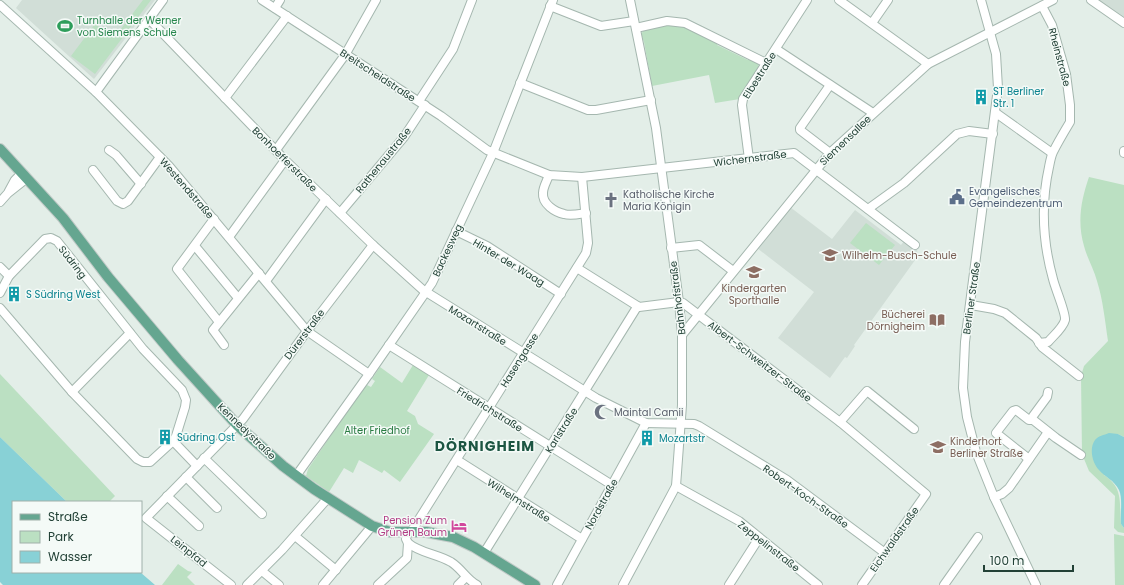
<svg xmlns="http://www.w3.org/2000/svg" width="1124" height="585" font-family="Poppins,sans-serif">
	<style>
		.built { fill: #d1ded7 }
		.green { fill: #bbe0c2 }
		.water { fill: #88d1d6 }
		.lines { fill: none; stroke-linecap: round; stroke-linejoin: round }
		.minor-casing { stroke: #a5b7af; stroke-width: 10 }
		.major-casing { stroke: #c1cac7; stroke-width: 12 }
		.minor { stroke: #fff; stroke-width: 8 }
		.major { stroke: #65a690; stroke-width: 10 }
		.labels { text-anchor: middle; stroke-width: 3; stroke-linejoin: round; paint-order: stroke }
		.leisure-label { font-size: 10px; fill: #27864d; stroke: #f4faf7; text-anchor: start }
		.street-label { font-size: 10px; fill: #224136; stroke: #f4faf7 }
		.culture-label { font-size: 10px; fill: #0d838f; stroke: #f4faf7; text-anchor: start }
		.service-label { font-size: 10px; fill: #4e5e75; stroke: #f4faf7; text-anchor: start }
		.worship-label { font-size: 10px; fill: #5b616d; stroke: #f4faf7; text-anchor: start }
		.education-label { font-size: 10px; fill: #785e54; stroke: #f4faf7; text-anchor: start }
		.park-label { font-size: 10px; fill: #297b42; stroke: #f4faf7 }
		.hotel-label { font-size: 10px; fill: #b23c85; stroke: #f4faf7; text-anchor: end }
		.district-label { font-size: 14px; font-weight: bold; letter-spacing: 1px; fill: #1c5542; stroke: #f4faf7 }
	</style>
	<rect width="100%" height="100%" fill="#e3eee8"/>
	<g class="built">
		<path d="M 22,0 L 155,0 L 94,79 L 16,8 Z"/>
		<path d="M 1098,0 L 1124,0 L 1124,19 Z"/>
		<path d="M 790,207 L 832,239 L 855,210 L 901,245 L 905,240 L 917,250 L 918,256 L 854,345 L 855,346 L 847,358 L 845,357 L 830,378 L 778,338 L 814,292 L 757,248 Z"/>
	</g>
	<g class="green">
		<path d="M 143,0 L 151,0 L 95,74 L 71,56 L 95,24 L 114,38 Z"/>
		<path d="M 670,24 L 681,25 L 718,41 L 717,45 L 748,60 L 750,57 L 758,63 L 759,68 L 740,99 L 715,103 L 709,75 L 652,86 L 644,42 L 641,34 L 644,30 Z"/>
		<path d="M 1089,177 L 1124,185 L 1124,437 L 1118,434 L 1104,475 C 1124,488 1119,503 1121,524 L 1124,528 L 1124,533 L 1118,532 L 1114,528 L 1115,496 L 1089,471 L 1082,454 L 1081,376 L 1084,366 L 1108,341 C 1105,321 1103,300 1097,281 C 1094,269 1087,258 1084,246 C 1077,222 1081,200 1089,177 Z"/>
		<path d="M 866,223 L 895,245 L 879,265 L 850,243 Z"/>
		<path d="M 413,365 L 429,375 L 407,411 L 415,416 L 418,424 L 434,434 L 400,482 L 384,470 L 382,473 L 359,460 L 353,473 L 344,468 L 329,492 L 306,476 L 308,469 L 364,387 L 367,385 L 371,387 L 375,381 L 372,379 L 380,367 L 402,383 Z"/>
		<path d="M 0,374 L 115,496 L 109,502 L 67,502 L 0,437 Z"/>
		<path d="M 1114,534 L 1124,536 L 1124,585 L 1115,585 Z"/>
		<path d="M 178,564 L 188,571 L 192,572 L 187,577 L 195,585 L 162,585 Z"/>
	</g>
	<g class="water">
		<path d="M 1109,433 L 1118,434 L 1124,437 L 1124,528 L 1121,524 C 1120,514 1123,499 1119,490 C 1114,480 1105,477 1099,470 C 1092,463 1089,448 1095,440 C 1098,436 1104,435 1109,433 Z"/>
		<path d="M 0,437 L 67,502 L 13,502 L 13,572 L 140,572 L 155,585 L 3,585 L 0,582 Z"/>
	</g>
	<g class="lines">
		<defs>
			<g id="minor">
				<path d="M 262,0 L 441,116 L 487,150 L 549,175 L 582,177 L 794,153 L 915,245"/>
				<path d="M 839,0 L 928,64"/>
				<path d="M 981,0 L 996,54 L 998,88 L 965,342 L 963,388 L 967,417 L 976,452 L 994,497 L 1036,585"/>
				<path d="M 1091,0 L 1124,23"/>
				<path d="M 0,5 L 96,92 L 169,166 L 307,331 L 369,374"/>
				<path d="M 550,6 L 601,26 L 634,21"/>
				<path d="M 275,8 L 280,0"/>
				<path d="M 149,19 L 285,160 L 373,245 L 423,290 L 596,398 L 646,423 L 694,424 L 699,426 L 787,480 L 885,553"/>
				<path d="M 872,23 L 888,0"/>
				<path d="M 636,28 L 667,21 L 685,23 L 766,63"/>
				<path d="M 776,49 L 873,113"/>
				<path d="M 520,83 L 588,110 L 596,110 L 651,100"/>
				<path d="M 96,92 L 163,0"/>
				<path d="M 225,98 L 287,16"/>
				<path d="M 419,101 L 453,49 L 472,0"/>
				<path d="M 996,113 L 1052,153"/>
				<path d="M 109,150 L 116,155 L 141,184"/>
				<path d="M 276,150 L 345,55 L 376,0"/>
				<path d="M 1124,151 L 1124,153"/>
				<path d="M 830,153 L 800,130 L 800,128 L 830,85"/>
				<path d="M 749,159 L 742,105 L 743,99 L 807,0"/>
				<path d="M 93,170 L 117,201 L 123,204 L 128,201 L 160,157"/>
				<path d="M 549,175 C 547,181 543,187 543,193 C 542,204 555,212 564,214 C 571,216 579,214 586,213"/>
				<path d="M 9,191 L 15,180 L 22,173"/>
				<path d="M 0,202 L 8,193 L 27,178"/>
				<path d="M 868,209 L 904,183 L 957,134 L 969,131 L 993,134"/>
				<path d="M 340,213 L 404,137 L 425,105"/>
				<path d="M 214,219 L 177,269 L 219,322"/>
				<path d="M 456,231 L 487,246 L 561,294"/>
				<path d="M 229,237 L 285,160"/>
				<path d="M 195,246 L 238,298"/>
				<path d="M 671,248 L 699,245 L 733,271"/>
				<path d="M 0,267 L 9,276"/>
				<path d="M 577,268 L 639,307 L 679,302 L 683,303 L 840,422 L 926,494 L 862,585"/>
				<path d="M 266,281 L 326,199"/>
				<path d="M 0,293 L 9,276 L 45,239 L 51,238 L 57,241 L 143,349 L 182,390 L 186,400 L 185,407 L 176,436 L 173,441 L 150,462 L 143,462 L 137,459 L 72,392 L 0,308"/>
				<path d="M 971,305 L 994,309 L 1005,313 L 1036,338 L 1042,347 L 1079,376"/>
				<path d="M 682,335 L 830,153 L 928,64 L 1053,0"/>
				<path d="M 1039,343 L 1048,342 C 1053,336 1063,328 1065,320 C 1066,313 1055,288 1053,279 C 1043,243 1041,203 1049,167 C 1050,162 1051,156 1053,152 C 1058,142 1064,132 1070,122 L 1070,105 L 1066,74 L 1052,25 L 1042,6"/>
				<path d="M 224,345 L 213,330 L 259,273"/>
				<path d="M 389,345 L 612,485"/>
				<path d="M 72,392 L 130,333"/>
				<path d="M 1048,392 L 1047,397 L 1033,416 L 1032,419 L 1056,438 L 1081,455"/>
				<path d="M 840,422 L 867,391 L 914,429"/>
				<path d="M 173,441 L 197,466"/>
				<path d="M 204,458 L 262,514"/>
				<path d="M 1029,459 L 996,433 L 1013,411 L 1016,410 L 1029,420 L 1033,420"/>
				<path d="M 457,460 L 582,539"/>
				<path d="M 296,476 L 369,374 L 432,283 L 493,153 L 553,0"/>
				<path d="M 186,477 L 217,508"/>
				<path d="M 676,486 L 739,521 L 818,585"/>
				<path d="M 167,496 L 199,526"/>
				<path d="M 994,497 L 1002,494 L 1009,488 L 1048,432"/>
				<path d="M 411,532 L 586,253 L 588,243 L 582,177"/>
				<path d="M 295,536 L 336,570"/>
				<path d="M 408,543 C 420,553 437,554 451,562 C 462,569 466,579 477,585"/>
				<path d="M 484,553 L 637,307"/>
				<path d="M 262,571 L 279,585"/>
				<path d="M 231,585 L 146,518 L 243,419 L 307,331 L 373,245"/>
				<path d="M 247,585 L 282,550 L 328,498"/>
				<path d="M 323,585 L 372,526"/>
				<path d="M 378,585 L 407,558 L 408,543 L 406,539"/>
				<path d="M 458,585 L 466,577"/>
				<path d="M 557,585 L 646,423"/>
				<path d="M 623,585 L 676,486 L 682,405 L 682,335 L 679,302 L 656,128 L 630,0"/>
				<path d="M 729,585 L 759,538"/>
				<path d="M 944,585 L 978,537"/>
			</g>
			<path id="major" d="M 0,149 L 63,218 L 108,277 L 178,360 L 237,425 L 283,466 L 314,489 L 372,526 L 390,532 L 426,532 L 453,537 L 474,547 L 535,585"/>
		</defs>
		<use href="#minor" class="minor-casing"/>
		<use href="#major" class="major-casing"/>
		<use href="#minor" class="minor"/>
		<use href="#major" class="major"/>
	</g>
	<defs>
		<symbol id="stadium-bare" viewBox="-9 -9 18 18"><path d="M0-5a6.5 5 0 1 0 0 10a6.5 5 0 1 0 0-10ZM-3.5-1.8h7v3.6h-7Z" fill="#2e9e5b" stroke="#f4faf7" stroke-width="2.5" paint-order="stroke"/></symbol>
		<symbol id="building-bare" viewBox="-9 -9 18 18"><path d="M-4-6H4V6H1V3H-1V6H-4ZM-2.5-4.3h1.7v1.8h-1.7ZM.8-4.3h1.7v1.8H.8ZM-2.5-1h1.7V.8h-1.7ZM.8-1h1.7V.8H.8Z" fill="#0f9aa8" stroke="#f4faf7" stroke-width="2.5" paint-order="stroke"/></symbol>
		<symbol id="civic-bare" viewBox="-9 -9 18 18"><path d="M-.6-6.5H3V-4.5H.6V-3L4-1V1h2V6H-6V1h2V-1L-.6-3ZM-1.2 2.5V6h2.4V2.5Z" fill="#5c6f8a" stroke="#f4faf7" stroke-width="2.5" paint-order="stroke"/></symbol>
		<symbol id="church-bare" viewBox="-9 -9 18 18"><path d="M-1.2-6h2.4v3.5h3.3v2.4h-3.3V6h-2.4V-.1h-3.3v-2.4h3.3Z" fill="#6b7280" stroke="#f4faf7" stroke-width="2.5" paint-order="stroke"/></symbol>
		<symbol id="school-bare" viewBox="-9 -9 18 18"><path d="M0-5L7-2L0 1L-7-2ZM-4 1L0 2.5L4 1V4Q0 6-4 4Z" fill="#8d6e63" stroke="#f4faf7" stroke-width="2.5" paint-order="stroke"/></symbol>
		<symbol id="library-bare" viewBox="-9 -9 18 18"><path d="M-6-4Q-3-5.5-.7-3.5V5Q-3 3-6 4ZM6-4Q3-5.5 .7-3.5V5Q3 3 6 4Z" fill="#8d6e63" stroke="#f4faf7" stroke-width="2.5" paint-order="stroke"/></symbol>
		<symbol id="mosque-bare" viewBox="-9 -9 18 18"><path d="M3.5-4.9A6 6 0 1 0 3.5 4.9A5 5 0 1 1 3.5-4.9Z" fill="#6b7280" stroke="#f4faf7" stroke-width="2.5" paint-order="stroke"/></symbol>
		<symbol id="hotel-bare" viewBox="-9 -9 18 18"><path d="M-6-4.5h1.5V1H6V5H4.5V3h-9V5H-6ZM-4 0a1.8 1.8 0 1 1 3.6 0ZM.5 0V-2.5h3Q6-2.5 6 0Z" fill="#d1479c" stroke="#f4faf7" stroke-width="2.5" paint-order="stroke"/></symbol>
	</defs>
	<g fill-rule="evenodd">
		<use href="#stadium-bare" x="54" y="15" width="22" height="22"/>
		<use href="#building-bare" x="970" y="86" width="22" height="22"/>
		<use href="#civic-bare" x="946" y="186" width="22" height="22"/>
		<use href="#church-bare" x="600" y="189" width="22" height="22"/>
		<use href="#school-bare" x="819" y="244" width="22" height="22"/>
		<use href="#school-bare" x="743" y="261" width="22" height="22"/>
		<use href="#building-bare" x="3" y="283" width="22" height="22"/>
		<use href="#library-bare" x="926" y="309" width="22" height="22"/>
		<use href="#mosque-bare" x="591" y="401" width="22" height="22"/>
		<use href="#building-bare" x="154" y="426" width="22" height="22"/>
		<use href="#building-bare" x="636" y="427" width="22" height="22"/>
		<use href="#school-bare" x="927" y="436" width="22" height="22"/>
		<use href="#hotel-bare" x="448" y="515" width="22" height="22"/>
	</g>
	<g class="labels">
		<g class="leisure-label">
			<text x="77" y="24">Turnhalle der Werner<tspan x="77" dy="12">von Siemens Schule</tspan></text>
		</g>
		<g class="street-label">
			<text transform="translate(1060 57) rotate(75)" y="4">Rheinstraße</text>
			<text transform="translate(378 75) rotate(33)" y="4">Breitscheidstraße</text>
			<text transform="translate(759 75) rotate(-58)" y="4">Elbestraße</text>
			<text transform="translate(845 140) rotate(-44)" y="4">Siemensallee</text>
			<text transform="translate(750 158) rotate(-7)" y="4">Wichernstraße</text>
			<text transform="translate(285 159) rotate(45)" y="4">Bonhoefferstraße</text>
			<text transform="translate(383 160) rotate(-51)" y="4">Rathenaustraße</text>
			<text transform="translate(187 188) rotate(49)" y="4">Westendstraße</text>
			<text transform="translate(447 250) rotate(-65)" y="4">Backesweg</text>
			<text transform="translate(73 262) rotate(52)" y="4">Südring</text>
			<text transform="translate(509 262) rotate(31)" y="4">Hinter der Waag</text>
			<text transform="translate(677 298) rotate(-97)" y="4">Bahnhofstraße</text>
			<text transform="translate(971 298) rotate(-82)" y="4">Berliner Straße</text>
			<text transform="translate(478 325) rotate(32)" y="4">Mozartstraße</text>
			<text transform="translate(304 334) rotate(-53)" y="4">Dürerstraße</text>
			<text transform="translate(519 360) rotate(-58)" y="4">Hasengasse</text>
			<text transform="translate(760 361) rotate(37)" y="4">Albert-Schweitzer-Straße</text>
			<text transform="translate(490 409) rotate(32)" y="4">Friedrichstraße</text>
			<text transform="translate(561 430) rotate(-58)" y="4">Karlstraße</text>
			<text transform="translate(247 431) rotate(44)" y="4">Kennedystraße</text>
			<text transform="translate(806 496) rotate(35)" y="4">Robert-Koch-Straße</text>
			<text transform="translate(519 500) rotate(32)" y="4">Wilhelmstraße</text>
			<text transform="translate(601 504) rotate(-61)" y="4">Nordstraße</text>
			<text transform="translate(894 539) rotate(-55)" y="4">Eichwaldstraße</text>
			<text transform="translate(769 546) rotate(38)" y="4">Zeppelinstraße</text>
			<text transform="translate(189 551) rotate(39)" y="4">Leinpfad</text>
		</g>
		<g class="culture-label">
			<text x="993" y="95">ST Berliner<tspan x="993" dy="12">Str. 1</tspan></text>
			<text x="26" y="298">S Südring West</text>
			<text x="177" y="441">Südring Ost</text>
			<text x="659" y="442">Mozartstr</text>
		</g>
		<g class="service-label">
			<text x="969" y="195">Evangelisches<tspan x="969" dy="12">Gemeindezentrum</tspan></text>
		</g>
		<g class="worship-label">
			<text x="623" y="198">Katholische Kirche<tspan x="623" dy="12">Maria Königin</tspan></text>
			<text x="614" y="416">Maintal Camii</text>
		</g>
		<g class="education-label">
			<text x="842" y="259">Wilhelm-Busch-Schule</text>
			<text x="754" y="292" text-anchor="middle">Kindergarten<tspan x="754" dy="12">Sporthalle</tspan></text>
			<text x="925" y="318" text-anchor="end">Bücherei<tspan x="925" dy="12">Dörnigheim</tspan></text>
			<text x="950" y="445">Kinderhort<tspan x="950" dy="12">Berliner Straße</tspan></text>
		</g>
		<g class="park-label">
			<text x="377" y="434">Alter Friedhof</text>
		</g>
		<g class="hotel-label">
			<text x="447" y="524">Pension Zum<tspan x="447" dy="12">Grünen Baum</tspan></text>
		</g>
		<g class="district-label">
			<text x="485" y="451">DÖRNIGHEIM</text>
		</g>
	</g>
	<rect x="12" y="501" width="130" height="72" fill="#f4faf7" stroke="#a0b0aa"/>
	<rect x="20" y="514" width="20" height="6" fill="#65a690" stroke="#a0b0aa"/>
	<text x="48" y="521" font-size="12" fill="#224136">Straße</text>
	<rect x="20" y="531" width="20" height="12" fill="#bbe0c2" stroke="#a0b0aa"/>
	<text x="48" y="541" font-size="12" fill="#224136">Park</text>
	<rect x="20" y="551" width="20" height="12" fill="#88d1d6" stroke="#a0b0aa"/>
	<text x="48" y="561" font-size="12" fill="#224136">Wasser</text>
	<path d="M984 565v6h89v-6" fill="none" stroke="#224136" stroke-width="2"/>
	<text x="990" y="565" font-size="12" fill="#224136" stroke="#f4faf7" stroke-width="3" paint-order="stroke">100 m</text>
</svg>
